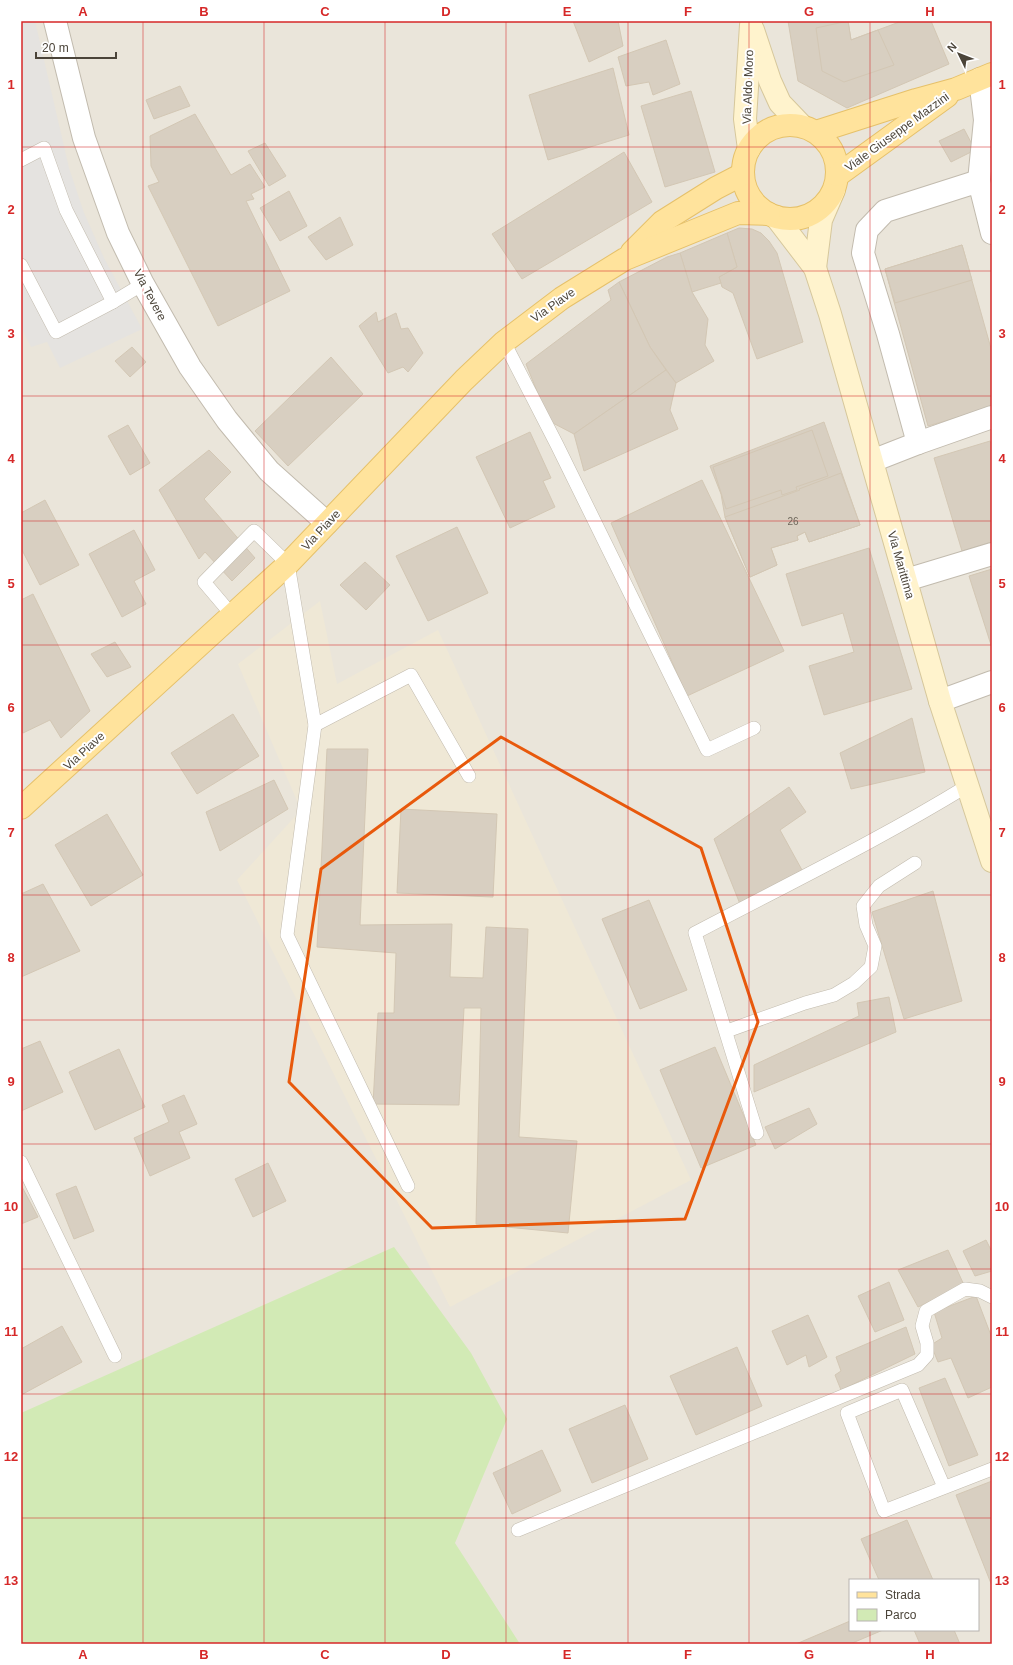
<svg xmlns="http://www.w3.org/2000/svg" width="1013" height="1665" font-family="Helvetica,sans-serif">
	<style>
		.residential { fill: #eae5da; fill-rule: evenodd }
		.education { fill: #efe8d6 }
		.green { fill: #d2eab5 }
		.parking { fill: #e5e3e0 }
		.building { fill: #d8cfc1; stroke: #d3c7b4 }
		.lines { fill: none; stroke-linecap: round; stroke-linejoin: round }
		.lane-casing { stroke: #c2bbae; stroke-width: 14 }
		.street-casing { stroke: #c2bbae; stroke-width: 24 }
		.secondary-casing { stroke: #d6c79b; stroke-width: 24 }
		.primary-casing { stroke: #e6c16a; stroke-width: 24 }
		.lane { stroke: #fff; stroke-width: 13 }
		.street { stroke: #fff; stroke-width: 22 }
		.secondary { stroke: #fff3cd; stroke-width: 22 }
		.primary { stroke: #ffe39c; stroke-width: 22 }
		.marked { fill: none; stroke: #e8590c; stroke-width: 3; stroke-linejoin: round }
		.grid { fill: none; stroke: #d62828; stroke-width: 1; stroke-opacity: 0.55 }
		.labels { text-anchor: middle; stroke-width: 4; stroke-linejoin: round; paint-order: stroke }
		.number-label { font-size: 10px; fill: #6e675b }
		.street-label { font-size: 12px; fill: #4b4439; stroke: #fff }
		.neatline { fill: none; stroke: #d62828; stroke-width: 1.5 }
		.grid-label { font-size: 13px; text-anchor: middle; font-weight: bold; fill: #d62828 }
	</style>
	<rect width="100%" height="100%" fill="#f6f3ec"/>
	<path class="residential" d="M 21,21 L 992,21 L 992,1644 L 21,1644 ZM 850,1580 L 978,1580 L 978,1630 L 850,1630 Z"/>
	<path class="education" d="M 320,601 L 337,684 L 438,630 L 691,1180 L 450,1307 L 237,880 L 301,810 L 238,664 Z"/>
	<path class="green" d="M 394,1247 L 471,1353 L 507,1419 L 455,1543 L 520,1644 L 21,1644 L 21,1413 Z"/>
	<path class="parking" d="M 21,21 L 35,21 L 69,168 L 84,213 L 104,258 L 142,329 L 60,368 L 47,342 L 31,347 L 21,327 Z"/>
	<g class="building">
		<path d="M 573,21 L 618,21 L 623,46 L 589,62 Z"/>
		<path d="M 788,21 L 848,21 L 851,40 L 902,21 L 931,21 L 949,64 L 847,108 L 798,81 Z"/>
		<path d="M 848,21 L 851,40 L 878,30 L 894,65 L 844,82 L 822,71 L 816,28 Z"/>
		<path d="M 666,40 L 680,84 L 653,95 L 649,82 L 626,86 L 618,57 Z"/>
		<path d="M 613,68 L 629,135 L 548,160 L 529,95 Z"/>
		<path d="M 180,86 L 190,106 L 154,119 L 146,100 Z"/>
		<path d="M 691,91 L 715,172 L 665,187 L 641,106 Z"/>
		<path d="M 195,114 L 231,175 L 250,164 L 265,187 L 251,194 L 254,199 L 246,201 L 290,291 L 218,326 L 148,186 L 159,182 L 151,166 L 150,136 Z"/>
		<path d="M 964,129 L 975,150 L 951,162 L 939,141 Z"/>
		<path d="M 265,143 L 286,176 L 269,186 L 248,151 Z"/>
		<path d="M 624,152 L 652,202 L 522,279 L 492,234 Z"/>
		<path d="M 289,191 L 307,226 L 280,241 L 260,208 Z"/>
		<path d="M 340,217 L 353,245 L 326,260 L 308,237 Z"/>
		<path d="M 739,228 L 752,229 L 761,233 L 769,241 L 777,253 L 803,342 L 757,359 L 733,293 L 722,287 L 719,277 L 737,267 L 727,233 Z"/>
		<path d="M 727,233 L 737,267 L 719,277 L 721,283 L 692,292 L 680,253 Z"/>
		<path d="M 962,245 L 992,352 L 992,407 L 928,426 L 885,269 Z"/>
		<path d="M 962,245 L 972,280 L 895,303 L 885,269 Z"/>
		<path d="M 680,253 L 692,292 L 708,319 L 705,345 L 714,361 L 676,383 L 650,347 L 619,282 L 667,257 Z"/>
		<path d="M 619,282 L 650,347 L 666,370 L 574,434 L 549,421 L 526,364 L 611,300 L 608,290 Z"/>
		<path d="M 376,312 L 378,322 L 396,313 L 401,329 L 408,328 L 423,353 L 408,372 L 403,367 L 388,373 L 359,326 Z"/>
		<path d="M 132,347 L 146,362 L 130,377 L 115,361 Z"/>
		<path d="M 331,357 L 363,394 L 288,466 L 255,431 Z"/>
		<path d="M 666,370 L 676,383 L 670,410 L 678,429 L 584,471 L 574,434 Z"/>
		<path d="M 824,422 L 860,525 L 809,542 L 805,532 L 797,536 L 798,540 L 771,548 L 777,565 L 750,577 L 725,517 L 721,494 L 710,466 Z"/>
		<path d="M 128,425 L 150,463 L 130,475 L 108,436 Z"/>
		<path d="M 812,430 L 828,476 L 796,487 L 797,490 L 782,495 L 781,490 L 726,509 L 713,467 Z"/>
		<path d="M 530,432 L 551,478 L 543,481 L 555,507 L 510,528 L 476,457 Z"/>
		<path d="M 990,441 L 992,448 L 992,542 L 962,551 L 934,458 Z"/>
		<path d="M 209,450 L 231,472 L 204,499 L 255,558 L 232,581 L 205,552 L 199,559 L 159,490 Z"/>
		<path d="M 841,473 L 860,525 L 809,542 L 805,532 L 797,536 L 798,540 L 771,548 L 777,565 L 750,577 L 725,517 L 800,490 L 799,489 Z"/>
		<path d="M 702,480 L 784,651 L 687,696 L 611,523 Z"/>
		<path d="M 45,500 L 79,565 L 40,585 L 21,548 L 21,513 Z"/>
		<path d="M 457,527 L 488,593 L 428,621 L 396,556 Z"/>
		<path d="M 134,530 L 155,570 L 134,581 L 146,604 L 122,617 L 89,554 Z"/>
		<path d="M 869,548 L 912,689 L 824,715 L 809,666 L 854,652 L 843,613 L 802,626 L 786,574 Z"/>
		<path d="M 365,562 L 390,585 L 366,610 L 340,585 Z"/>
		<path d="M 992,569 L 992,648 L 969,576 Z"/>
		<path d="M 33,594 L 90,711 L 61,738 L 50,720 L 23,733 L 21,729 L 21,600 Z"/>
		<path d="M 115,642 L 131,667 L 107,677 L 91,654 Z"/>
		<path d="M 233,714 L 259,756 L 197,794 L 171,753 Z"/>
		<path d="M 912,718 L 925,772 L 851,789 L 840,753 Z"/>
		<path d="M 327,749 L 368,749 L 360,925 L 452,924 L 450,977 L 483,978 L 486,927 L 528,929 L 519,1137 L 577,1141 L 568,1233 L 476,1224 L 481,1008 L 464,1008 L 459,1105 L 373,1104 L 378,1013 L 394,1013 L 396,953 L 317,947 Z"/>
		<path d="M 274,780 L 288,809 L 220,851 L 206,812 Z"/>
		<path d="M 789,787 L 806,812 L 780,830 L 802,870 L 740,904 L 714,839 Z"/>
		<path d="M 401,809 L 497,814 L 493,897 L 397,893 Z"/>
		<path d="M 107,814 L 143,875 L 91,906 L 55,845 Z"/>
		<path d="M 43,884 L 80,951 L 21,977 L 21,894 Z"/>
		<path d="M 933,891 L 962,1001 L 904,1019 L 872,912 Z"/>
		<path d="M 649,900 L 687,990 L 640,1009 L 602,919 Z"/>
		<path d="M 889,997 L 896,1032 L 754,1092 L 754,1065 L 859,1016 L 857,1003 Z"/>
		<path d="M 40,1041 L 63,1092 L 21,1111 L 21,1049 Z"/>
		<path d="M 715,1047 L 756,1145 L 701,1168 L 660,1070 Z"/>
		<path d="M 119,1049 L 145,1107 L 95,1130 L 69,1072 Z"/>
		<path d="M 184,1095 L 197,1124 L 179,1132 L 190,1158 L 150,1176 L 134,1138 L 169,1122 L 162,1105 Z"/>
		<path d="M 809,1108 L 817,1124 L 775,1149 L 765,1127 Z"/>
		<path d="M 268,1163 L 286,1201 L 253,1217 L 235,1179 Z"/>
		<path d="M 21,1185 L 38,1217 L 21,1224 Z"/>
		<path d="M 76,1186 L 94,1231 L 74,1239 L 56,1194 Z"/>
		<path d="M 986,1240 L 992,1252 L 992,1271 L 975,1276 L 963,1251 Z"/>
		<path d="M 948,1250 L 964,1285 L 918,1307 L 898,1270 Z"/>
		<path d="M 889,1282 L 904,1320 L 875,1332 L 858,1296 Z"/>
		<path d="M 976,1296 L 992,1338 L 992,1387 L 968,1398 L 951,1358 L 938,1362 L 931,1345 L 942,1338 L 934,1312 Z"/>
		<path d="M 808,1315 L 827,1357 L 809,1367 L 806,1355 L 787,1365 L 772,1331 Z"/>
		<path d="M 62,1326 L 82,1362 L 21,1395 L 21,1349 Z"/>
		<path d="M 906,1327 L 915,1354 L 841,1390 L 835,1375 L 841,1371 L 836,1357 Z"/>
		<path d="M 737,1347 L 762,1406 L 696,1435 L 670,1376 Z"/>
		<path d="M 945,1378 L 978,1455 L 949,1466 L 919,1388 Z"/>
		<path d="M 625,1405 L 648,1459 L 592,1483 L 569,1429 Z"/>
		<path d="M 542,1450 L 561,1491 L 512,1514 L 493,1473 Z"/>
		<path d="M 992,1481 L 992,1586 L 956,1495 Z"/>
		<path d="M 907,1520 L 933,1580 L 879,1580 L 861,1539 Z"/>
		<path d="M 850,1621 L 850,1630 L 883,1630 L 850,1644 L 796,1644 Z"/>
		<path d="M 914,1630 L 954,1630 L 960,1644 L 920,1644 Z"/>
	</g>
	<g class="lines">
		<defs>
			<g id="lane">
				<path d="M 21,160 L 44,148 L 66,210 L 113,302 L 56,332 L 21,265"/>
				<path d="M 113,302 L 143,284"/>
				<path d="M 504,342 L 557,445 L 707,750 L 754,728"/>
				<path d="M 232,615 L 204,582 L 254,531 L 288,564 L 315,725 L 411,675 L 469,776"/>
				<path d="M 315,725 L 287,935 L 408,1186"/>
				<path d="M 727,1031 L 805,1003 L 834,995 L 854,983 L 871,967 L 875,946 L 866,925 L 863,906 L 879,886 L 915,863"/>
				<path d="M 757,1133 L 695,933 C 786,885 879,840 967,786"/>
				<path d="M 21,1162 L 115,1356"/>
				<path d="M 944,1487 L 902,1390 L 847,1413 L 884,1511 L 992,1469"/>
				<path d="M 518,1530 L 918,1365 L 927,1355 L 927,1343 L 922,1326 L 926,1311 L 965,1289 L 980,1291 L 992,1297"/>
			</g>
			<g id="street">
				<path d="M 55,21 L 84,138 L 118,233 L 143,284 L 190,367 L 227,420 L 269,471 L 327,523"/>
				<path d="M 979,181 L 985,120 L 980,79"/>
				<path d="M 918,443 L 992,417"/>
				<path d="M 872,461 L 918,443 L 888,334 L 863,253 L 867,230 L 885,211 L 979,181 L 992,233"/>
				<path d="M 906,580 L 992,554"/>
				<path d="M 940,701 L 992,682"/>
			</g>
			<g id="secondary">
				<path d="M 753,30 L 770,81 L 780,103 L 802,126"/>
				<path d="M 749,149 L 745,119 L 751,25"/>
				<path d="M 776,217 L 815,268 L 830,314 L 940,701 L 992,861"/>
				<path d="M 815,268 L 821,220 L 834,190"/>
			</g>
			<g id="primary">
				<circle cx="790" cy="172" r="47"/>
				<path d="M 816,132 L 916,100 L 956,89 L 992,74"/>
				<path d="M 838,175 L 947,96"/>
				<path d="M 632,252 L 662,222 L 716,188 L 743,174"/>
				<path d="M 21,808 L 288,564 L 464,380 L 504,342 L 562,298 L 625,259 L 738,213 L 769,214"/>
			</g>
		</defs>
		<use href="#lane" class="lane-casing"/>
		<use href="#street" class="street-casing"/>
		<use href="#secondary" class="secondary-casing"/>
		<use href="#primary" class="primary-casing"/>
		<use href="#lane" class="lane"/>
		<use href="#street" class="street"/>
		<use href="#secondary" class="secondary"/>
		<use href="#primary" class="primary"/>
	</g>
	<path class="marked" d="M 501,737 L 701,848 L 758,1022 L 685,1219 L 432,1228 L 289,1082 L 321,869 Z"/>
	<path class="grid" d="M 143,21 L 143,1644M 264,21 L 264,1644M 385,21 L 385,1644M 506,21 L 506,1644M 628,21 L 628,1644M 749,21 L 749,1644M 870,21 L 870,1580M 21,147 L 992,147M 21,271 L 992,271M 21,396 L 992,396M 21,521 L 992,521M 21,645 L 992,645M 21,770 L 992,770M 21,895 L 992,895M 21,1020 L 992,1020M 21,1144 L 992,1144M 21,1269 L 992,1269M 21,1394 L 992,1394M 21,1518 L 992,1518M 870,1630 L 870,1644"/>
	<g class="labels">
		<g class="number-label">
			<text x="793" y="525">26</text>
		</g>
		<g class="street-label">
			<text transform="translate(748 87) rotate(-88)" y="4">Via Aldo Moro</text>
			<text transform="translate(897 132) rotate(-36)" y="4">Viale Giuseppe Mazzini</text>
			<text transform="translate(150 295) rotate(62)" y="4">Via Tevere</text>
			<text transform="translate(553 305) rotate(-35)" y="4">Via Piave</text>
			<text transform="translate(321 530) rotate(-47)" y="4">Via Piave</text>
			<text transform="translate(901 565) rotate(74)" y="4">Via Marittima</text>
			<text transform="translate(84 751) rotate(-42)" y="4">Via Piave</text>
		</g>
	</g>
	<rect width="1013" height="1665" fill="none" stroke="#ffffff" stroke-width="44"/>
	<rect x="849" y="1579" width="130" height="52" fill="#ffffff" stroke="#b7b4b0"/>
	<rect x="857" y="1592" width="20" height="6" fill="#ffe39c" stroke="#b7b4b0"/>
	<text x="885" y="1599" font-size="12" fill="#4b4439">Strada</text>
	<rect x="857" y="1609" width="20" height="12" fill="#d2eab5" stroke="#b7b4b0"/>
	<text x="885" y="1619" font-size="12" fill="#4b4439">Parco</text>
	<g transform="translate(959 54) rotate(313)" stroke="#ffffff" stroke-width="3" paint-order="stroke">
	<path d="M0-3L7 15L0 10L-7 15Z" fill="#4b4439"/>
	<text y="-6" font-size="11" font-weight="bold" text-anchor="middle" fill="#4b4439">N</text>
	</g>
	<path d="M36 52v6h80v-6" fill="none" stroke="#4b4439" stroke-width="2"/>
	<text x="42" y="52" font-size="12" fill="#4b4439" stroke="#ffffff" stroke-width="3" paint-order="stroke">20 m</text>
	<rect x="22" y="22" width="969" height="1621" class="neatline"/>
	<g class="grid-label">
		<text x="83" y="16">A</text>
		<text x="204" y="16">B</text>
		<text x="325" y="16">C</text>
		<text x="446" y="16">D</text>
		<text x="567" y="16">E</text>
		<text x="688" y="16">F</text>
		<text x="809" y="16">G</text>
		<text x="930" y="16">H</text>
		<text x="11" y="89">1</text>
		<text x="1002" y="89">1</text>
		<text x="11" y="214">2</text>
		<text x="1002" y="214">2</text>
		<text x="11" y="338">3</text>
		<text x="1002" y="338">3</text>
		<text x="11" y="463">4</text>
		<text x="1002" y="463">4</text>
		<text x="11" y="588">5</text>
		<text x="1002" y="588">5</text>
		<text x="11" y="712">6</text>
		<text x="1002" y="712">6</text>
		<text x="11" y="837">7</text>
		<text x="1002" y="837">7</text>
		<text x="11" y="962">8</text>
		<text x="1002" y="962">8</text>
		<text x="11" y="1086">9</text>
		<text x="1002" y="1086">9</text>
		<text x="11" y="1211">10</text>
		<text x="1002" y="1211">10</text>
		<text x="11" y="1336">11</text>
		<text x="1002" y="1336">11</text>
		<text x="11" y="1461">12</text>
		<text x="1002" y="1461">12</text>
		<text x="11" y="1585">13</text>
		<text x="1002" y="1585">13</text>
		<text x="83" y="1659">A</text>
		<text x="204" y="1659">B</text>
		<text x="325" y="1659">C</text>
		<text x="446" y="1659">D</text>
		<text x="567" y="1659">E</text>
		<text x="688" y="1659">F</text>
		<text x="809" y="1659">G</text>
		<text x="930" y="1659">H</text>
	</g>
</svg>
